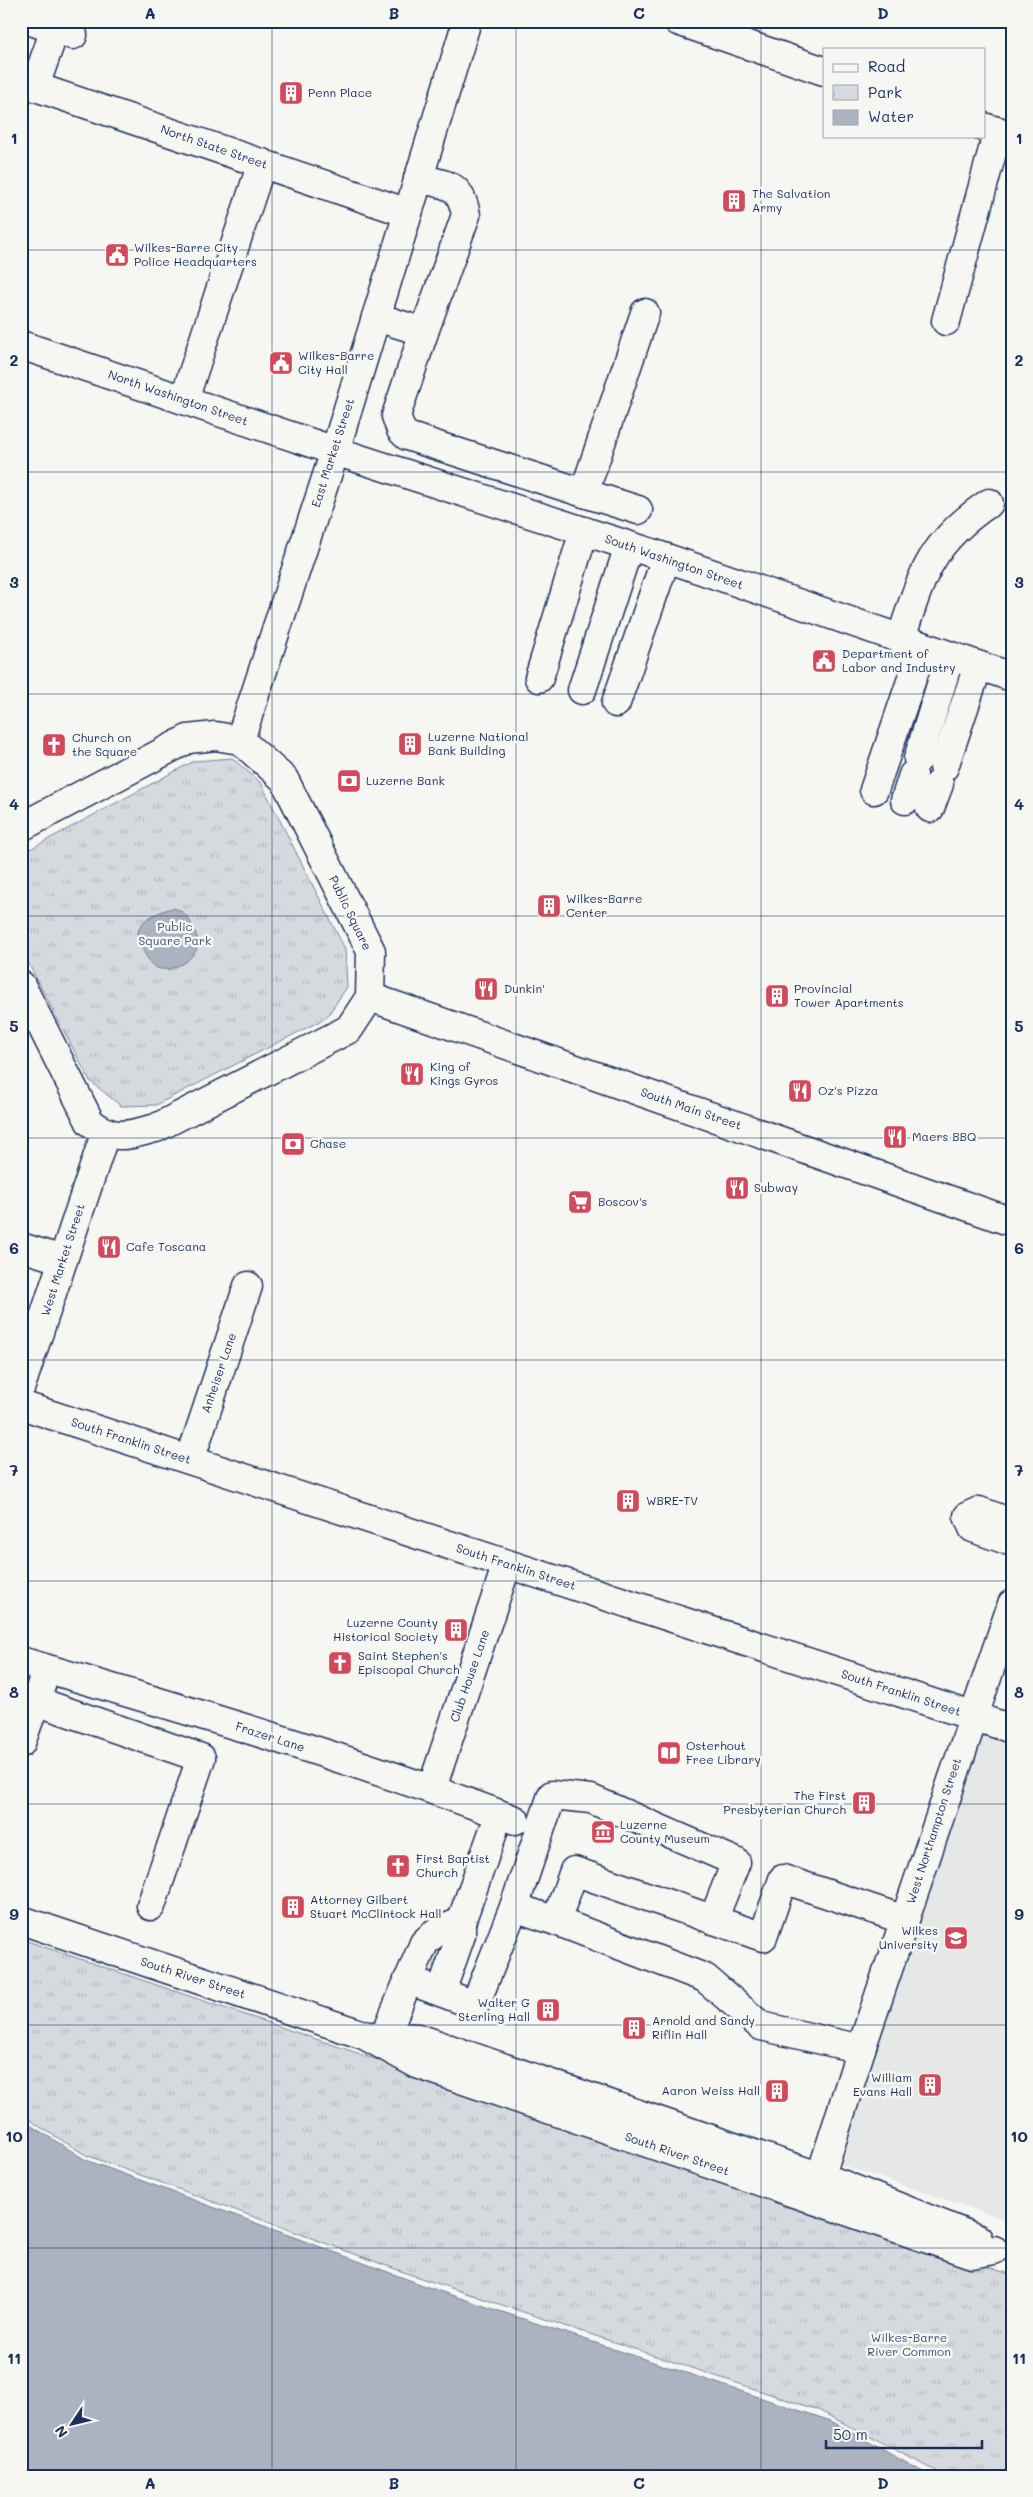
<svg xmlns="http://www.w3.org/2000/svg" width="1033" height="2497" font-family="Mali,sans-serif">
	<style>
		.built { fill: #e6e7e7 }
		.park { fill: url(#park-tufts); stroke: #78849e }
		.water { fill: #abb2c0; stroke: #717e99 }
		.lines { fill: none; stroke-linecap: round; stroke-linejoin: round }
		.minor-casing { stroke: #1b2f5e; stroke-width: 31 }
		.major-casing { stroke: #1b2f5e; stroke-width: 31 }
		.minor { stroke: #f6f6f2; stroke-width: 28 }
		.major { stroke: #f6f6f2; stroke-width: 28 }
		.grid { fill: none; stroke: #1b2f5e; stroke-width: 1; stroke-opacity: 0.55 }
		.labels { text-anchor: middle; stroke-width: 5; stroke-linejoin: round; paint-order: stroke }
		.poi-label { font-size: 12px; fill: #1b2f5e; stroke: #f6f6f2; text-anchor: start }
		.street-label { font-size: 12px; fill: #1b2f5e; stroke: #f6f6f2 }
		.park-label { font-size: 12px; fill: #405177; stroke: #f6f6f2 }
		.neatline { fill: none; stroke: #1b2f5e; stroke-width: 2 }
		.grid-label { font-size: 16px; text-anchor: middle; font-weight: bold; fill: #1b2f5e }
	</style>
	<defs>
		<pattern id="park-tufts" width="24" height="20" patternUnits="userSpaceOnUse" patternTransform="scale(1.25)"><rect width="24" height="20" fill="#d6d9dd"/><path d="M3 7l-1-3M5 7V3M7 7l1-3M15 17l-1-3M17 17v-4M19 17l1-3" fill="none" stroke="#b7bbc0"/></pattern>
	</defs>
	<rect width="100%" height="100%" fill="#f6f6f2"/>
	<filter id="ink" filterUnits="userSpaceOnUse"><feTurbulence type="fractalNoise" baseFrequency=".02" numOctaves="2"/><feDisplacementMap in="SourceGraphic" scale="10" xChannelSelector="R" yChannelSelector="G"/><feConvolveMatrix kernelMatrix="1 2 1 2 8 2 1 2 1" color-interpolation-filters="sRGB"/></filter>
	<g filter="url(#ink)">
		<path class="built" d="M 981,1708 L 1012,1718 L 1012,2222 L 824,2159 Z"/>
		<g class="park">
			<path d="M 232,758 L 261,783 L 345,949 L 347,987 L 326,1018 L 156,1105 L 121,1106 L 90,1081 L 21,949 L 21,854 L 194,761 Z"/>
			<path d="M 21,1939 L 1012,2275 L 1012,2476 L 946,2476 L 818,2410 L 409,2274 L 86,2155 L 37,2125 L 21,2112 Z"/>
		</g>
		<g class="water">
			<path d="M 173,908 C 184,911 187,916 192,925 C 194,931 198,937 198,943 C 198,957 174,972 161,969 C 152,968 149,961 145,954 C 136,937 133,927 152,916 C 159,913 165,909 173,908 Z"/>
			<path d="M 21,2117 L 33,2127 L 86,2160 L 439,2291 L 831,2421 L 930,2476 L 21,2476 Z"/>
		</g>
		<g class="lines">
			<defs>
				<g id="minor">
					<path d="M 31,21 L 73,35"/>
					<path d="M 21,82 L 408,213"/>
					<path d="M 35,86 L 55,29"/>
					<path d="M 418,178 C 448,186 460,182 466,215 L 424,332 L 396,416 L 401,430 L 407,436 L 584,493"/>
					<path d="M 376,317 L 424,332"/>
					<path d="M 946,321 L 998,131"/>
					<path d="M 21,345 L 335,451 L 652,553 L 1012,677"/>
					<path d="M 184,400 L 262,163"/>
					<path d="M 638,510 L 584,493 L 645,313"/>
					<path d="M 901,639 C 922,574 930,543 989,503"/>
					<path d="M 539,678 L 584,531"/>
					<path d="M 582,690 L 629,546"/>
					<path d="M 616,703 L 666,558"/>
					<path d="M 918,759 L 950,656"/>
					<path d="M 944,767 L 978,666"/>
					<path d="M 874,790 L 923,646"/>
					<path d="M 905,800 L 913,775"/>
					<path d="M 930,808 L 939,784"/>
					<path d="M 370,997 L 1012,1222"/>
					<path d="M 21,1247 L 63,1260"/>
					<path d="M 21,1405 L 1012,1729"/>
					<path d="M 190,1460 L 248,1286"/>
					<path d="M 1012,1523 L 979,1511 L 968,1516 L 973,1528 L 1012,1542"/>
					<path d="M 21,1661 C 187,1710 354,1759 515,1820"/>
					<path d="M 36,1701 L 201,1758 L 151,1906"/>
					<path d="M 21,1743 L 42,1683"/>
					<path d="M 432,1788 L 507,1564"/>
					<path d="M 514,1907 L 552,1795 L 591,1799 L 736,1862 L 713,1920"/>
					<path d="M 461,1922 L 493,1832"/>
					<path d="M 408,1980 L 475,2005 L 514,1907 L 556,1921"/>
					<path d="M 385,2036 L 424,1943 L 436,1932 L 461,1922 L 461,1935 L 441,1992"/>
					<path d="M 861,2049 L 761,2026 L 705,1978 L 556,1921 L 574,1871 L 763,1937 L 783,1879 L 905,1920"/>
					<path d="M 813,2200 L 861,2049 L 1012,1604"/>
				</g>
				<g id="major">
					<path d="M 678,21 L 824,71"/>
					<path d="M 984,127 L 1012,136"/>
					<path d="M 240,740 L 335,451 L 467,21"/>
					<path d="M 21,827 L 188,739 L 215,736 L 240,740 L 284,779 L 371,951 L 370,997 L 349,1029 L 156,1128 C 127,1135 116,1142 90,1122 L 21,985"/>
					<path d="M 21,1386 L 105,1134"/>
					<path d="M 21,1920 L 364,2035 L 417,2064 L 972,2254 L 994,2250"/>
					<path d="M 373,2036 L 418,2038 L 841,2184 L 978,2239"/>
				</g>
			</defs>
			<use href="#minor" class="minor-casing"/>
			<use href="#major" class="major-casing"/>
			<use href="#minor" class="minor"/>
			<use href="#major" class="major"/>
		</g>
	</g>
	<path class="grid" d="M 272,21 L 272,2476M 516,21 L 516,2476M 761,21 L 761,2476M 21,250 L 1012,250M 21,472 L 1012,472M 21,694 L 1012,694M 21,916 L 1012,916M 21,1138 L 1012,1138M 21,1360 L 1012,1360M 21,1581 L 1012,1581M 21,1804 L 1012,1804M 21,2025 L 1012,2025M 21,2248 L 1012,2248"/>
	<defs>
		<symbol id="building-square" viewBox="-11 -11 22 22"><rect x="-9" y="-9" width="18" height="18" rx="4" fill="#d1495b" stroke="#f6f6f2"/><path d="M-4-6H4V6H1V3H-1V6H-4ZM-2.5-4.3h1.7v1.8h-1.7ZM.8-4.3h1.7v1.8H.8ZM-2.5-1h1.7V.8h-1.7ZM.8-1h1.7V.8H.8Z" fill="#fff"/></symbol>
		<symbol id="civic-square" viewBox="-11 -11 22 22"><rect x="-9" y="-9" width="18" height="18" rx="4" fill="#d1495b" stroke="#f6f6f2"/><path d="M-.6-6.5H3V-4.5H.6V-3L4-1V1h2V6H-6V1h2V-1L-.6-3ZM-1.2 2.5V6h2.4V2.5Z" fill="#fff"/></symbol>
		<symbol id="church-square" viewBox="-11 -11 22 22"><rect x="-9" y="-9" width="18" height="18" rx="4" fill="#d1495b" stroke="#f6f6f2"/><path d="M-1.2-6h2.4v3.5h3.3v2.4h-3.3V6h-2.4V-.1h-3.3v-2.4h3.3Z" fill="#fff"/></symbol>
		<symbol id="bank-square" viewBox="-11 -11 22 22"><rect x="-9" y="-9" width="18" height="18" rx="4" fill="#d1495b" stroke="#f6f6f2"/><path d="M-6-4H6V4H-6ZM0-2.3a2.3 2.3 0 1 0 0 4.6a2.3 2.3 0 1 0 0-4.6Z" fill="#fff"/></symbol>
		<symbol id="restaurant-square" viewBox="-11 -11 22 22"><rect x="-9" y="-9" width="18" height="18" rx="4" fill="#d1495b" stroke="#f6f6f2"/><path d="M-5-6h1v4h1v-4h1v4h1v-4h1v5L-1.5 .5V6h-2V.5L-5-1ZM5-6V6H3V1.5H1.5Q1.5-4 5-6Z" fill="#fff"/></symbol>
		<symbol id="supermarket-square" viewBox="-11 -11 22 22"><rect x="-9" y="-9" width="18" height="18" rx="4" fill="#d1495b" stroke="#f6f6f2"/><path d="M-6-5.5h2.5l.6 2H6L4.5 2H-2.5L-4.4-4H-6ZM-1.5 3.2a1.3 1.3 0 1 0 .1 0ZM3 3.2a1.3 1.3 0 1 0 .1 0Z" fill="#fff"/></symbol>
		<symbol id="library-square" viewBox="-11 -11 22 22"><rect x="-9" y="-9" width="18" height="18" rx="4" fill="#d1495b" stroke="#f6f6f2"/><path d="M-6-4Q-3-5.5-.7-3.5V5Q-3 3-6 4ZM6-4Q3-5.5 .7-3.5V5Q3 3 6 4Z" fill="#fff"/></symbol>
		<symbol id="museum-square" viewBox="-11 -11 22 22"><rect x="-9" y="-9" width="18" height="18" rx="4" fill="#d1495b" stroke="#f6f6f2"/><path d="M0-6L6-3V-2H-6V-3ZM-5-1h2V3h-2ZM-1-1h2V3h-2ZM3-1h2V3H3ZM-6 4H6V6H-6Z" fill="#fff"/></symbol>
		<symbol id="university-square" viewBox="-11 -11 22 22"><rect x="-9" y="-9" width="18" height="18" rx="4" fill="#d1495b" stroke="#f6f6f2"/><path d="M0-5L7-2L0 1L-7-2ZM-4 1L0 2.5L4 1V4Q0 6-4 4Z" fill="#fff"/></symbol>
	</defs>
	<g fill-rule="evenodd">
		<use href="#building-square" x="277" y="79" width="28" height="28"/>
		<use href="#building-square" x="720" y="187" width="28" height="28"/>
		<use href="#civic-square" x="103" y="241" width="28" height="28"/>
		<use href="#civic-square" x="267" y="349" width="28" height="28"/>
		<use href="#civic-square" x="810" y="647" width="28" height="28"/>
		<use href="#building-square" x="396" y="730" width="28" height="28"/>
		<use href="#church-square" x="40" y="731" width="28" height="28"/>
		<use href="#bank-square" x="335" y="767" width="28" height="28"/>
		<use href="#building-square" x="535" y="892" width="28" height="28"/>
		<use href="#restaurant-square" x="472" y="975" width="28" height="28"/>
		<use href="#building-square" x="763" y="982" width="28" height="28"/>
		<use href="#restaurant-square" x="398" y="1060" width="28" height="28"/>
		<use href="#restaurant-square" x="786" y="1077" width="28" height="28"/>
		<use href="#restaurant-square" x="881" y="1123" width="28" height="28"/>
		<use href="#bank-square" x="279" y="1130" width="28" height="28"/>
		<use href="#restaurant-square" x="723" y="1174" width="28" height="28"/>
		<use href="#supermarket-square" x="566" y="1188" width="28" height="28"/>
		<use href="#restaurant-square" x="95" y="1233" width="28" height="28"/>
		<use href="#building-square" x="614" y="1487" width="28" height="28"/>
		<use href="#building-square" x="442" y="1616" width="28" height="28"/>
		<use href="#church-square" x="326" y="1649" width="28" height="28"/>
		<use href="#library-square" x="655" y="1739" width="28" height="28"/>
		<use href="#building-square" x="850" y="1789" width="28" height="28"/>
		<use href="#museum-square" x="589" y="1818" width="28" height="28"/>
		<use href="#church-square" x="384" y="1852" width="28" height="28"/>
		<use href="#building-square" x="279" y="1893" width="28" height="28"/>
		<use href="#university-square" x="942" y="1924" width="28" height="28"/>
		<use href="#building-square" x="534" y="1996" width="28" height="28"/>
		<use href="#building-square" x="620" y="2014" width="28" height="28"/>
		<use href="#building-square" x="916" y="2071" width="28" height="28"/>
		<use href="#building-square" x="763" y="2077" width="28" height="28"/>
	</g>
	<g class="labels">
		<g class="poi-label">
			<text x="308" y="97">Penn Place</text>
			<text x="752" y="198">The Salvation<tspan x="752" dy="14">Army</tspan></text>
			<text x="134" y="252">Wilkes-Barre City<tspan x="134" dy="14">Police Headquarters</tspan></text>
			<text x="298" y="360">Wilkes-Barre<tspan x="298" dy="14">City Hall</tspan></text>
			<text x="842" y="658">Department of<tspan x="842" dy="14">Labor and Industry</tspan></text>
			<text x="428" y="741">Luzerne National<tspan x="428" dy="14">Bank Building</tspan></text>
			<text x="72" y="742">Church on<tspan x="72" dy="14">the Square</tspan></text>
			<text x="366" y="785">Luzerne Bank</text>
			<text x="566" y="903">Wilkes-Barre<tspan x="566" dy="14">Center</tspan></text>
			<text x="504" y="993">Dunkin'</text>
			<text x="794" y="993">Provincial<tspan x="794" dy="14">Tower Apartments</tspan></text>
			<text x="430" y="1071">King of<tspan x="430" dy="14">Kings Gyros</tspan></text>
			<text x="818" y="1095">Oz's Pizza</text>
			<text x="912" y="1141">Maers BBQ</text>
			<text x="310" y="1148">Chase</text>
			<text x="754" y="1192">Subway</text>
			<text x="598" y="1206">Boscov's</text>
			<text x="126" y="1251">Cafe Toscana</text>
			<text x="646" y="1505">WBRE-TV</text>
			<text x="438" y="1627" text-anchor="end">Luzerne County<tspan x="438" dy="14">Historical Society</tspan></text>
			<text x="358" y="1660">Saint Stephen's<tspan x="358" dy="14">Episcopal Church</tspan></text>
			<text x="686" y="1750">Osterhout<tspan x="686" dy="14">Free Library</tspan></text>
			<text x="846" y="1800" text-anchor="end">The First<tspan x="846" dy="14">Presbyterian Church</tspan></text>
			<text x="620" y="1829">Luzerne<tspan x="620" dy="14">County Museum</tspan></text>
			<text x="416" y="1863">First Baptist<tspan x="416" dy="14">Church</tspan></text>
			<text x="310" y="1904">Attorney Gilbert<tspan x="310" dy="14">Stuart McClintock Hall</tspan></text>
			<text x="938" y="1935" text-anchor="end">Wilkes<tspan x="938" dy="14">University</tspan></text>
			<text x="530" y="2007" text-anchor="end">Walter G<tspan x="530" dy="14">Sterling Hall</tspan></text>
			<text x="652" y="2025">Arnold and Sandy<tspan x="652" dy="14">Riflin Hall</tspan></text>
			<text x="912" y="2082" text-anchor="end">William<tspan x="912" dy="14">Evans Hall</tspan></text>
			<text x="760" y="2095" text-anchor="end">Aaron Weiss Hall</text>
		</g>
		<g class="street-label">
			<text transform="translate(214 147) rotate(19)" y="4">North State Street</text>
			<text transform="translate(178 398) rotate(19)" y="4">North Washington Street</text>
			<text transform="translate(333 453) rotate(-72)" y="4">East Market Street</text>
			<text transform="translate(674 562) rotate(19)" y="4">South Washington Street</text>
			<text transform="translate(350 913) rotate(64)" y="4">Public Square</text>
			<text transform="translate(691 1109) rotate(19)" y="4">South Main Street</text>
			<text transform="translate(63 1260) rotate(-72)" y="4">West Market Street</text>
			<text transform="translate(219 1373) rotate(-71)" y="4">Anheiser Lane</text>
			<text transform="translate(131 1441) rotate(18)" y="4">South Franklin Street</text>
			<text transform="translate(516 1567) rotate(18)" y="4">South Franklin Street</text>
			<text transform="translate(470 1676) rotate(-71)" y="4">Club House Lane</text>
			<text transform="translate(901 1693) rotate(18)" y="4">South Franklin Street</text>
			<text transform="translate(270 1737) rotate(18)" y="4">Frazer Lane</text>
			<text transform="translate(934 1831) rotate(-72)" y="4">West Northampton Street</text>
			<text transform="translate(193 1978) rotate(18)" y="4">South River Street</text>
			<text transform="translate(677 2154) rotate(19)" y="4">South River Street</text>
		</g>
		<g class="park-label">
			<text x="175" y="931">Public<tspan x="175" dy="14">Square Park</tspan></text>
			<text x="909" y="2342">Wilkes-Barre<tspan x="909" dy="14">River Common</tspan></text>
		</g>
	</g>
	<rect width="1033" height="2497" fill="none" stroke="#f6f6f2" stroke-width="55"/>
	<rect x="823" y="48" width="162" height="90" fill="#f6f6f2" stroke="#9ea6b7"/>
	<rect x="833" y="64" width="25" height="8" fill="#f6f6f2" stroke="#9ea6b7"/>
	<text x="868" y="72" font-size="15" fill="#1b2f5e">Road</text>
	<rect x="833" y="85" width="25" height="15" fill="url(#park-tufts)" stroke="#9ea6b7"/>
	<text x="868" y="98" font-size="15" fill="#1b2f5e">Park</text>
	<rect x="833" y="110" width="25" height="15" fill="#abb2c0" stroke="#9ea6b7"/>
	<text x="868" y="122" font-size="15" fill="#1b2f5e">Water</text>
	<g transform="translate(72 2424) rotate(235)" stroke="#f6f6f2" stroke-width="4" paint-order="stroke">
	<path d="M0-4L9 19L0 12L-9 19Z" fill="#1b2f5e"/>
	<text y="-8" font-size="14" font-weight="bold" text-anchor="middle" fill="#1b2f5e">N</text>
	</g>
	<path d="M826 2440v8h156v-8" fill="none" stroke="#1b2f5e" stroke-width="2.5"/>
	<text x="833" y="2440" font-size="15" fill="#1b2f5e" stroke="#f6f6f2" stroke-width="4" paint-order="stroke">50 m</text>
	<rect x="28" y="28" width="978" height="2442" class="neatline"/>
	<g class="grid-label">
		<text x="150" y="19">A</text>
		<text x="394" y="19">B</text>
		<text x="639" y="19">C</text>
		<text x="883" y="19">D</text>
		<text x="14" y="144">1</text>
		<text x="1019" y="144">1</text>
		<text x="14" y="366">2</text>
		<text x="1019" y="366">2</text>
		<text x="14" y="588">3</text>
		<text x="1019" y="588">3</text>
		<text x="14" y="810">4</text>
		<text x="1019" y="810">4</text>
		<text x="14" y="1032">5</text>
		<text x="1019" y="1032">5</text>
		<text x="14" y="1254">6</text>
		<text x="1019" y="1254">6</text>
		<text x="14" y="1476">7</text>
		<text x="1019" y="1476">7</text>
		<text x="14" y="1698">8</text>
		<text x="1019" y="1698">8</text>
		<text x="14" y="1920">9</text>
		<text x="1019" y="1920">9</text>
		<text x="14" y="2142">10</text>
		<text x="1019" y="2142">10</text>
		<text x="14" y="2364">11</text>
		<text x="1019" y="2364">11</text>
		<text x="150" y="2489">A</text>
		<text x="394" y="2489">B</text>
		<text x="639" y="2489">C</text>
		<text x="883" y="2489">D</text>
	</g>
</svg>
